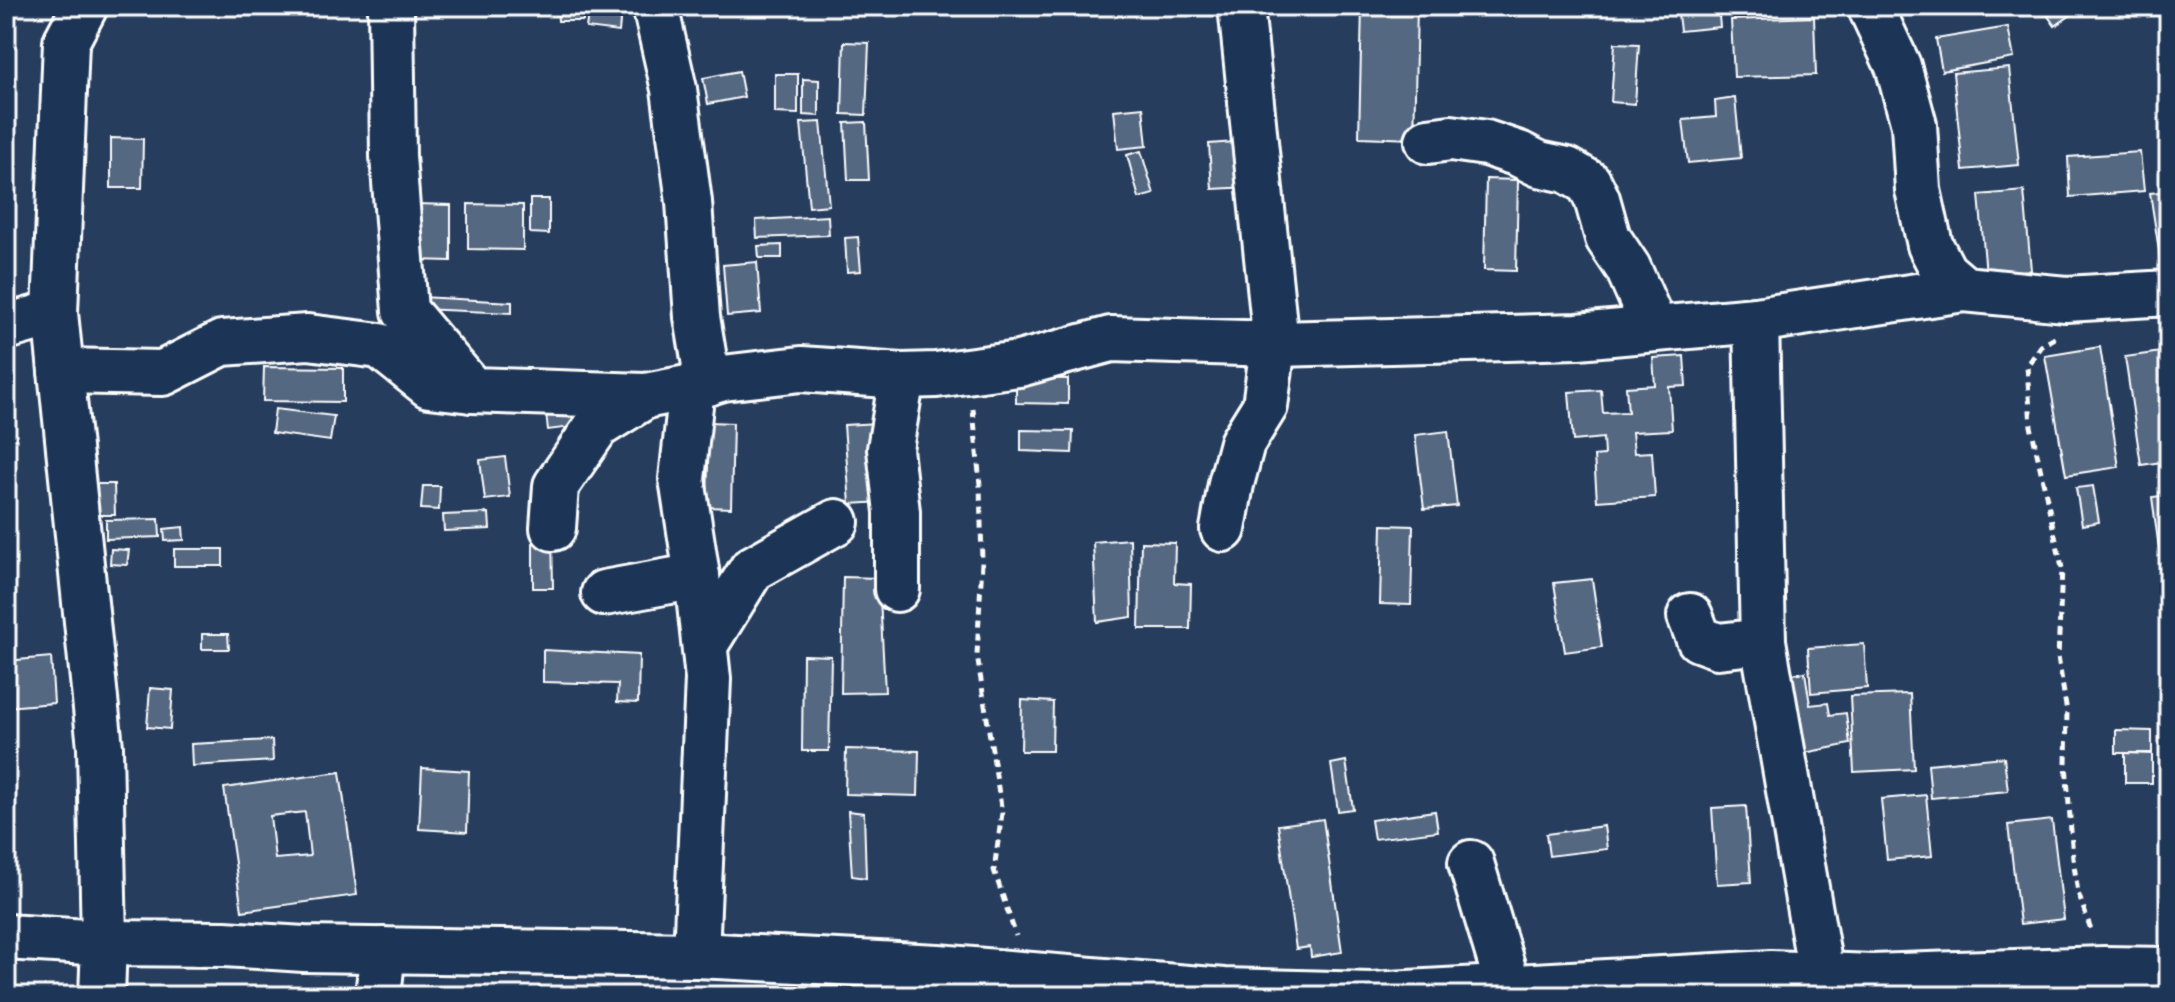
<svg xmlns="http://www.w3.org/2000/svg" width="2175" height="1002" font-family="Caveat,sans-serif">
	<style>
		.building { fill: #556781; stroke: #fff; stroke-width: 2; fill-rule: evenodd }
		.lines { fill: none; stroke-linecap: round; stroke-linejoin: round }
		.minor-casing { stroke: #fff; stroke-width: 50 }
		.path { stroke: #fff; stroke-width: 5; stroke-dasharray: 8 6; stroke-linecap: butt }
		.minor { stroke: #1d3557; stroke-width: 44 }
	</style>
	<rect width="100%" height="100%" fill="#263d5e"/>
	<filter id="ink" filterUnits="userSpaceOnUse"><feTurbulence type="fractalNoise" baseFrequency=".0125" numOctaves="2"/><feDisplacementMap in="SourceGraphic" scale="16" xChannelSelector="R" yChannelSelector="G"/><feConvolveMatrix kernelMatrix="1 2 1 2 8 2 1 2 1" color-interpolation-filters="sRGB"/></filter>
	<g filter="url(#ink)">
		<g class="building">
			<path d="M 557,6 L 582,6 L 583,21 L 558,21 Z"/>
			<path d="M 589,6 L 621,10 L 619,32 L 586,28 Z"/>
			<path d="M 1362,6 L 1417,6 L 1414,139 L 1359,137 Z"/>
			<path d="M 1677,6 L 1718,6 L 1720,27 L 1680,31 Z"/>
			<path d="M 2041,6 L 2084,6 L 2055,26 Z"/>
			<path d="M 1814,17 L 1816,75 L 1734,77 L 1731,20 Z"/>
			<path d="M 2008,27 L 2014,58 L 1942,71 L 1936,39 Z"/>
			<path d="M 844,42 L 869,43 L 866,115 L 842,114 Z"/>
			<path d="M 1615,43 L 1639,44 L 1635,104 L 1611,102 Z"/>
			<path d="M 2009,68 L 2019,165 L 1963,170 L 1953,73 Z"/>
			<path d="M 739,71 L 744,97 L 708,104 L 703,78 Z"/>
			<path d="M 775,74 L 798,74 L 798,114 L 775,113 Z"/>
			<path d="M 803,79 L 819,80 L 819,116 L 803,115 Z"/>
			<path d="M 1735,98 L 1741,158 L 1688,163 L 1683,120 L 1716,117 L 1715,101 Z"/>
			<path d="M 1143,107 L 1147,146 L 1118,149 L 1114,110 Z"/>
			<path d="M 821,122 L 829,205 L 809,207 L 801,123 Z"/>
			<path d="M 866,122 L 869,180 L 848,180 L 845,123 Z"/>
			<path d="M 111,138 L 143,139 L 142,188 L 111,188 Z"/>
			<path d="M 1248,141 L 1251,187 L 1212,189 L 1209,144 Z"/>
			<path d="M 1141,151 L 1154,194 L 1139,198 L 1127,155 Z"/>
			<path d="M 2140,152 L 2144,191 L 2070,197 L 2068,157 Z"/>
			<path d="M 1486,179 L 1518,180 L 1516,271 L 1484,270 Z"/>
			<path d="M 2024,191 L 2031,270 L 1986,274 L 1979,195 Z"/>
			<path d="M 2169,191 L 2169,261 L 2161,263 L 2150,193 Z"/>
			<path d="M 530,199 L 549,199 L 549,234 L 530,233 Z"/>
			<path d="M 416,204 L 451,205 L 451,261 L 415,260 Z"/>
			<path d="M 468,204 L 523,205 L 523,250 L 468,249 Z"/>
			<path d="M 828,216 L 829,235 L 757,238 L 756,220 Z"/>
			<path d="M 858,237 L 861,271 L 847,272 L 845,238 Z"/>
			<path d="M 782,245 L 782,258 L 759,258 L 758,246 Z"/>
			<path d="M 757,262 L 761,313 L 727,316 L 723,265 Z"/>
			<path d="M 421,297 L 512,302 L 512,313 L 420,309 Z"/>
			<path d="M 2100,347 L 2119,467 L 2066,475 L 2045,356 Z"/>
			<path d="M 2169,351 L 2169,461 L 2141,465 L 2125,357 Z"/>
			<path d="M 1684,356 L 1686,386 L 1669,387 L 1672,430 L 1632,432 L 1634,453 L 1652,452 L 1655,497 L 1597,501 L 1594,456 L 1604,455 L 1603,438 L 1573,441 L 1569,392 L 1601,390 L 1603,413 L 1628,412 L 1626,387 L 1655,385 L 1653,358 Z"/>
			<path d="M 264,367 L 343,368 L 343,402 L 263,401 Z"/>
			<path d="M 1016,378 L 1068,379 L 1068,404 L 1016,403 Z"/>
			<path d="M 576,400 L 580,426 L 548,430 L 545,404 Z"/>
			<path d="M 275,409 L 334,416 L 330,441 L 272,433 Z"/>
			<path d="M 709,422 L 733,423 L 731,508 L 707,507 Z"/>
			<path d="M 877,423 L 883,502 L 850,504 L 844,425 Z"/>
			<path d="M 1021,430 L 1073,431 L 1072,453 L 1021,451 Z"/>
			<path d="M 1448,431 L 1457,506 L 1424,509 L 1415,435 Z"/>
			<path d="M 505,457 L 510,497 L 485,500 L 480,460 Z"/>
			<path d="M 92,484 L 114,484 L 115,515 L 93,515 Z"/>
			<path d="M 423,486 L 440,486 L 439,510 L 421,509 Z"/>
			<path d="M 2093,486 L 2099,522 L 2082,525 L 2076,488 Z"/>
			<path d="M 2169,495 L 2169,577 L 2163,578 L 2152,497 Z"/>
			<path d="M 489,513 L 490,529 L 444,531 L 443,515 Z"/>
			<path d="M 159,519 L 160,537 L 106,539 L 106,520 Z"/>
			<path d="M 1382,525 L 1413,526 L 1411,605 L 1380,604 Z"/>
			<path d="M 183,527 L 184,540 L 165,541 L 164,529 Z"/>
			<path d="M 533,529 L 552,529 L 553,588 L 533,588 Z"/>
			<path d="M 1130,539 L 1132,617 L 1097,622 L 1093,542 Z"/>
			<path d="M 1141,542 L 1175,543 L 1174,583 L 1191,584 L 1190,629 L 1139,629 Z"/>
			<path d="M 111,549 L 129,550 L 127,565 L 110,564 Z"/>
			<rect x="174" y="549" width="49" height="17"/>
			<path d="M 843,577 L 879,578 L 885,692 L 841,693 Z"/>
			<path d="M 1592,579 L 1602,647 L 1565,652 L 1554,583 Z"/>
			<path d="M 202,634 L 228,634 L 229,649 L 202,649 Z"/>
			<path d="M 1864,644 L 1867,688 L 1811,693 L 1808,648 Z"/>
			<path d="M 543,650 L 639,655 L 638,703 L 617,702 L 618,684 L 543,682 Z"/>
			<path d="M 803,655 L 831,656 L 829,751 L 802,751 Z"/>
			<path d="M 51,657 L 54,703 L 6,707 L 6,661 Z"/>
			<path d="M 1805,672 L 1810,705 L 1828,703 L 1830,715 L 1846,713 L 1850,744 L 1804,753 L 1788,675 Z"/>
			<path d="M 150,688 L 173,690 L 170,729 L 147,727 Z"/>
			<path d="M 1910,694 L 1914,769 L 1854,772 L 1850,696 Z"/>
			<path d="M 1022,700 L 1053,702 L 1052,751 L 1021,751 Z"/>
			<path d="M 2116,730 L 2152,731 L 2152,753 L 2116,753 Z"/>
			<path d="M 272,740 L 273,761 L 192,766 L 191,744 Z"/>
			<path d="M 846,749 L 919,751 L 918,796 L 845,794 Z"/>
			<path d="M 2125,753 L 2152,754 L 2152,783 L 2125,783 Z"/>
			<path d="M 2004,757 L 2008,791 L 1931,798 L 1928,764 Z"/>
			<path d="M 1346,761 L 1353,809 L 1338,811 L 1331,764 Z"/>
			<path d="M 422,768 L 469,771 L 467,832 L 419,829 Z"/>
			<path d="M 340,772 L 357,895 L 242,911 L 224,788 ZM 305,812 L 310,856 L 275,859 L 270,816 Z"/>
			<path d="M 1926,795 L 1932,856 L 1887,860 L 1881,799 Z"/>
			<path d="M 1746,806 L 1751,882 L 1717,884 L 1712,808 Z"/>
			<path d="M 848,811 L 864,813 L 866,878 L 852,876 Z"/>
			<path d="M 1435,811 L 1438,831 L 1374,839 L 1371,820 Z"/>
			<path d="M 1323,819 L 1342,952 L 1311,957 L 1310,947 L 1296,949 L 1278,825 Z"/>
			<path d="M 2052,820 L 2064,919 L 2020,924 L 2008,825 Z"/>
			<path d="M 1604,826 L 1607,849 L 1549,856 L 1546,834 Z"/>
		</g>
		<g class="lines">
			<defs>
				<g id="minor">
					<path d="M 391,6 L 393,156 L 405,311 L 472,390 L 645,396"/>
					<path d="M 655,6 L 674,89 L 689,202 L 697,317 L 708,383"/>
					<path d="M 1870,6 L 1898,66 L 1914,125 L 1918,190 L 1930,245 L 1944,272 L 1964,289 L 2066,299 L 2169,293"/>
					<path d="M 1428,141 L 1451,138 L 1486,143 L 1519,154 L 1539,164 L 1567,170 L 1589,183 L 1597,199 L 1608,238 L 1628,268 L 1655,329"/>
					<path d="M 1756,320 L 1763,641 L 1821,974"/>
					<path d="M 6,327 L 55,313"/>
					<path d="M 61,371 L 163,373 L 222,343 L 308,337 L 380,346 L 429,385 L 472,390"/>
					<path d="M 692,387 L 682,479 L 697,576 L 708,679 L 696,955"/>
					<path d="M 553,528 L 556,486 L 597,426 L 645,396 L 692,387 L 723,378 L 801,369 L 902,376 L 936,375 L 1019,364 L 1111,339 L 1276,344 L 1578,336 L 1756,320 L 1964,289"/>
					<path d="M 1223,529 L 1231,484 L 1242,443 L 1265,406 L 1272,353 L 1276,344 L 1241,6"/>
					<path d="M 897,589 L 897,512 L 890,449 L 902,376"/>
					<path d="M 604,593 L 697,576"/>
					<path d="M 1690,616 L 1699,639 L 1718,646 L 1763,641"/>
					<path d="M 705,645 L 752,569 L 836,522"/>
					<path d="M 1471,863 L 1508,986"/>
					<path d="M 6,937 L 104,943 L 100,747 L 55,313 L 66,42 L 85,6"/>
					<path d="M 102,996 L 104,943 L 224,944 L 304,949 L 696,955 L 938,967 L 1224,991 L 1371,995 L 1771,973 L 1872,977 L 2104,969 L 2169,970"/>
					<path d="M 378,996 L 383,950"/>
				</g>
			</defs>
			<use href="#minor" class="minor-casing"/>
			<g class="path">
				<path d="M 2055,338 L 2041,346 L 2027,366 L 2031,426 L 2062,568 L 2058,657 L 2067,712 L 2066,764 L 2073,858 L 2078,893 L 2092,932"/>
				<path d="M 973,409 L 980,485 L 982,562 L 977,655 L 1002,813 L 994,870 L 1016,936"/>
			</g>
			<use href="#minor" class="minor"/>
		</g>
	</g>
	<rect width="2175" height="1002" fill="none" stroke="#1d3557" stroke-width="32"/>
	<rect x="16" y="16" width="2143" height="970" fill="none" stroke="#fff" stroke-width="3" filter="url(#ink)"/>
</svg>
